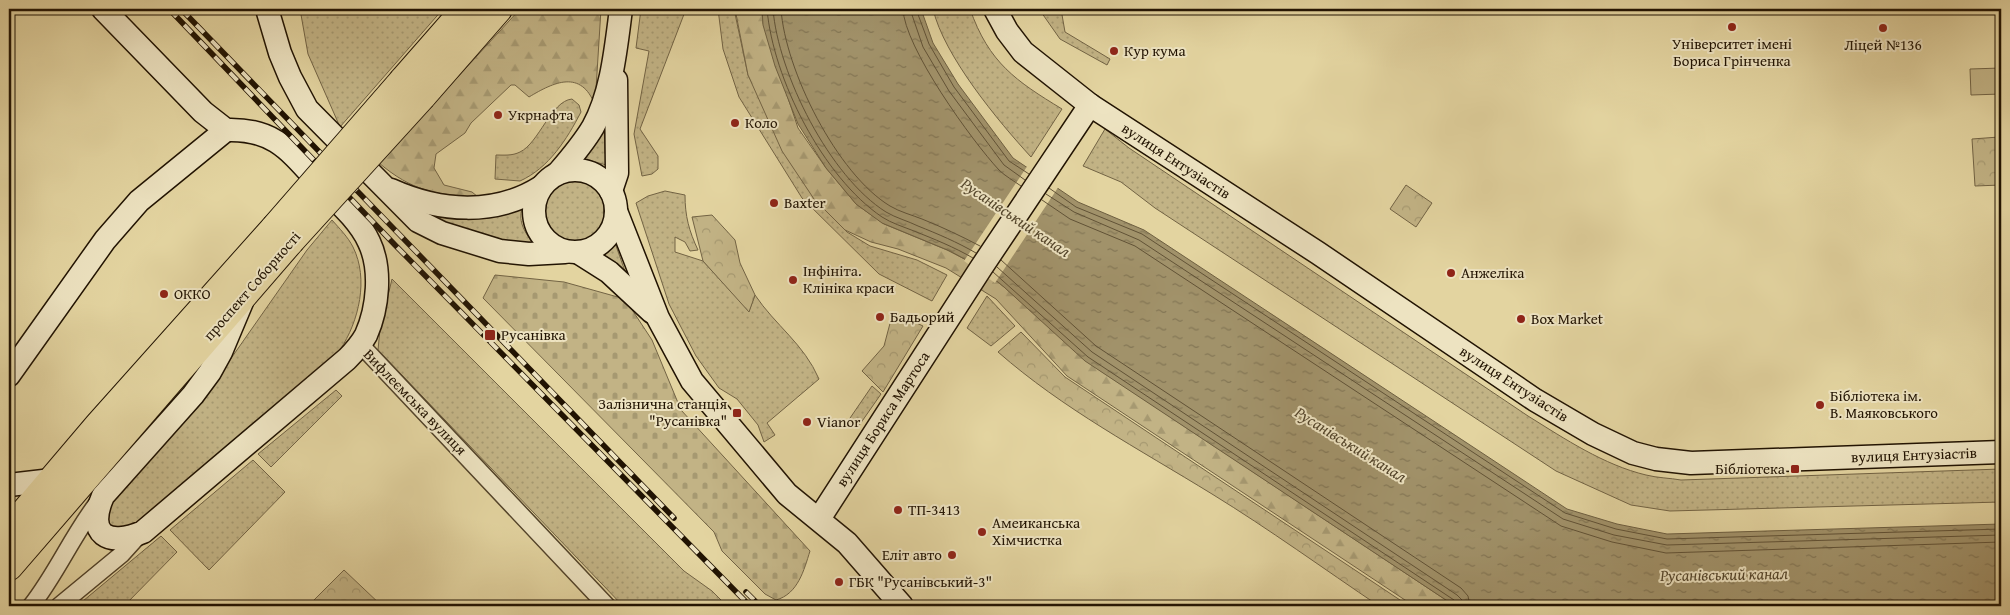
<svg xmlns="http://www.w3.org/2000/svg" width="2010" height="615" font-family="'Gentium Book Plus',serif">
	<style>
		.grass { fill: url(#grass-dots); stroke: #726344 }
		.forest { fill: url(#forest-firs); stroke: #726344 }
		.cemetery { fill: url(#cemetery-stones); stroke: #726344 }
		.park { fill: url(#park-crowns); stroke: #726344 }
		.pitch { fill: #c2b385; stroke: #726344 }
		.water { fill: url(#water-ripples); stroke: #6e5f40 }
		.pier { fill: #e3d4a0 }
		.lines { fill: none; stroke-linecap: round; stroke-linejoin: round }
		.shore { stroke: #615236; stroke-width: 1 }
		.street-casing { stroke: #52432a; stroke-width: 19 }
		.secondary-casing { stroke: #211302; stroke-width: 25 }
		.highway-casing { stroke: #211302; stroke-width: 30 }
		.street { stroke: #ede3c1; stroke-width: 16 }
		.secondary { stroke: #ede3c1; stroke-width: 22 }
		.highway { stroke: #e3d4a0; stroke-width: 28 }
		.rail-casing { stroke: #211302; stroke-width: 5.5 }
		.rail { stroke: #ede3c1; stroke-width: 4; stroke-dasharray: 11; stroke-linecap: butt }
		.highway-bridge-casing { stroke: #211302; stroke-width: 30; stroke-linecap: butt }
		.highway-bridge { stroke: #e3d4a0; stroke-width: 28 }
		.poi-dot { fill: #8f2418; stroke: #ede3c1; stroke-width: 2 }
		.labels { text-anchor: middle; stroke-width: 4; stroke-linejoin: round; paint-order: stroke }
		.poi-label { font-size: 15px; fill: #211302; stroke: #ede3c1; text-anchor: start }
		.street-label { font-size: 15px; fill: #211302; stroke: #ede3c1 }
		.water-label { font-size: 16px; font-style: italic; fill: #54462c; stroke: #ede3c1 }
	</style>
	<defs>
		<pattern id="grass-dots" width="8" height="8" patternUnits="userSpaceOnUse" patternTransform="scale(1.25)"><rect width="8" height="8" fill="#c2b385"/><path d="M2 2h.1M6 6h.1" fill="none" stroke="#a69971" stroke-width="1.8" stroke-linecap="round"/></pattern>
		<pattern id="forest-firs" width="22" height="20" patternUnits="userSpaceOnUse" patternTransform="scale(1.25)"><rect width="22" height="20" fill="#c2b385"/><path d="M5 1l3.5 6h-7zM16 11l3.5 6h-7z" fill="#a69971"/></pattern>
		<pattern id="cemetery-stones" width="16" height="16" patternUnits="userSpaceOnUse" patternTransform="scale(1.25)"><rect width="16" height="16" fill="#c2b385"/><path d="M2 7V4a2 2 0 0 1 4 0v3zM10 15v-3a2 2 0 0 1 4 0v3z" fill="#a69971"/></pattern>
		<pattern id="park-crowns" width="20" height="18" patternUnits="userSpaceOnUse" patternTransform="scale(1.25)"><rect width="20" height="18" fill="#c2b385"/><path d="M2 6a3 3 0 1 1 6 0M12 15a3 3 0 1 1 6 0" fill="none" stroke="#a69971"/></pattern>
		<pattern id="water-ripples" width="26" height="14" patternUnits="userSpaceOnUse" patternTransform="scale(1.25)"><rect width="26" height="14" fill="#a1926a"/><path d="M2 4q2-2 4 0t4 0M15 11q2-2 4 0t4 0" fill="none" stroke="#837655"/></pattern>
	</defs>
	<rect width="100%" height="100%" fill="#e3d4a0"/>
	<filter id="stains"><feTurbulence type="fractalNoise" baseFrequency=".004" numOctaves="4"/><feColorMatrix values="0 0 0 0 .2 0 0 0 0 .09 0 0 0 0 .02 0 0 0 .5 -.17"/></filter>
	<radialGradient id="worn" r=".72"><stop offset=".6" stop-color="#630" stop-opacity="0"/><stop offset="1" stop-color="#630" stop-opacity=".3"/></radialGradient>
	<g class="grass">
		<path d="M 300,9 L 443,9 L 340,127 L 308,54 Z"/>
		<path d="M 641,9 L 686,9 L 640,129 L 658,156 L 658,169 L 652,174 L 642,176 L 634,134 L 649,51 L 636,48 Z"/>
		<path d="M 718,9 L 734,9 L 748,75 L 814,199 L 847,232 L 870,246 L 917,260 L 947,275 L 932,301 L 879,274 L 802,198 L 739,97 L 723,49 Z"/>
		<path d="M 933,9 L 970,9 C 989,63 1016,81 1062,109 L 1031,157 C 998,121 944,56 933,9 Z"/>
		<path d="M 1039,9 L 1061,9 L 1065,32 L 1110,59 L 1107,65 L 1060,39 Z"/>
		<path d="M 572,99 L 579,105 L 581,112 C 567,139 549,168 520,181 L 495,179 L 496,155 C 504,155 512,156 520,152 C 539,143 551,101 572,99 Z"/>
		<path d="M 604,123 L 605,153 L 610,166 L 581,158 Z"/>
		<path d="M 1105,129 L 1129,148 L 1528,416 C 1565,439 1604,465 1646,475 C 1658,478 1670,478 1681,480 L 2001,469 L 2001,502 L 1670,511 L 1631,505 L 1556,471 L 1155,208 L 1121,182 L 1083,166 Z"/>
		<circle cx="575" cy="211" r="33"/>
		<path d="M 665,191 L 685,195 C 685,216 689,231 698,250 L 690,251 L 685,242 L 675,237 L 675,252 L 703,261 L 749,311 L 755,295 C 775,325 804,344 819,379 L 767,423 L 775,435 L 764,442 L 758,425 L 737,399 L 719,388 L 696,356 L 669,304 L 636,203 L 648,196 Z"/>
		<path d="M 522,208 C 518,223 525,232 534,245 C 494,242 464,231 428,216 L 454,218 Z"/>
		<path d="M 332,220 C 339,228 348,237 353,247 C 369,279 359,321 340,350 L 131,530 L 122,533 L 106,522 L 107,502 L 211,387 L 307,250 Z"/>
		<path d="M 615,243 L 626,274 L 601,256 Z"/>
		<path d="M 392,279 L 684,571 L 712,591 L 727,606 L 623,606 L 378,350 L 380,329 Z"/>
		<path d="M 987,296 L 1015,326 L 991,346 L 967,328 Z"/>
		<path d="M 872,386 L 881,394 L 858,427 L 848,421 Z"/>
		<path d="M 336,390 L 342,396 L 271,467 L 258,454 Z"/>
		<path d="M 253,460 L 285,492 L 209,570 L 170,530 Z"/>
		<path d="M 161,536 L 177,552 L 124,606 L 77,606 Z"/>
	</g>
	<g class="forest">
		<path d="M 520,9 L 601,9 L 595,105 C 581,69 554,82 529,97 L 515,85 L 511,85 L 471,123 L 465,133 L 436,154 L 434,168 L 444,185 L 472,192 L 478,197 C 436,195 412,191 379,163 Z"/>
		<path d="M 735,9 L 762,9 L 763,23 L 798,128 L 826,168 L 856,204 L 884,224 L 947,250 L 976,265 L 1004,287 L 1089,363 L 1455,606 L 1414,606 L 1067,376 L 996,299 L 946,268 L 898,249 L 871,242 L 845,230 L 814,199 L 782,151 L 748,75 Z"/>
	</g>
	<path class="cemetery" d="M 495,275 L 564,282 L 625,299 L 652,340 L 681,410 L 810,551 C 804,570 798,594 776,600 L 765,594 L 722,551 L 714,532 L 483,298 Z"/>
	<g class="park">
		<path d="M 1999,137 L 2001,185 L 1975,186 L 1972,139 Z"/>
		<path d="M 1406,185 L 1432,203 L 1416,227 L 1390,209 Z"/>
		<path d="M 712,215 L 735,240 L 740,263 L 755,295 L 749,312 L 703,261 L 692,217 Z"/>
		<path d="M 893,312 L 923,326 L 883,392 L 862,371 L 884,346 Z"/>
		<path d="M 1021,332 L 1065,377 L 1409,606 L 1379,606 C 1324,569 1269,529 1212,494 C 1139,449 1063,409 998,352 Z"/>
		<path d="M 344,570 L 382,606 L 308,606 Z"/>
	</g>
	<path class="pitch" d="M 2001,68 L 2001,94 L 1971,95 L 1970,69 Z"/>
	<path class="water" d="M 762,9 L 921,9 L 933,43 L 958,84 L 1013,158 L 1078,202 L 1144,230 L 1567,509 L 1617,524 L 1667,534 L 2001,524 L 2001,606 L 1455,606 L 1085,361 L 1004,287 L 981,268 L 950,251 L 882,223 L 856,204 L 826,168 L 798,124 L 775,66 L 763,25 Z"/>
	<path class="pier" d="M 1028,165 L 1059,186 L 995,283 L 964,261 Z"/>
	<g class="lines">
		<g class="shore">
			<path d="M 767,9 C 773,79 823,177 882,217 C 891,223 904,227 914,231 C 934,239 954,247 973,258"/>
			<path d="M 773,9 C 778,74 830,177 886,212 C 896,218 908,221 918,226 C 938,234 957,242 976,253"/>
			<path d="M 781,9 C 785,70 837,174 890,206 C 900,212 912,215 922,219 C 942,227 961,236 980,246"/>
			<path d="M 903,9 C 904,47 972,141 999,170 C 1005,176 1014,181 1021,186"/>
			<path d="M 910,9 L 923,47 L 949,91 L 1004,165 L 1025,180"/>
			<path d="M 916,9 L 929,44 L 954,87 L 1009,161 L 1029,174"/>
			<path d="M 1049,188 L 1076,207 L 1142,234 L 1565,513 L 1616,529 L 1667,539 L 2001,529"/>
			<path d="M 1046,194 L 1074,212 L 1139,240 L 1563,519 L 1614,535 L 1667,545 L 2001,535"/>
			<path d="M 1042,200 L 1070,219 L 1135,246 L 1561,526 L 1612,542 L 1666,553 L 2001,542"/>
			<path d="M 1001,260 L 1096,346 L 1461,588 L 1468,596 L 1470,606"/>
			<path d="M 997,267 L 1092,352 L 1457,595 L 1462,600 L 1463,606"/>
			<path d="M 993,272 L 1088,357 L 1454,600 L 1456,606"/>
		</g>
		<defs>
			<g id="street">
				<path d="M 360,344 L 607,606"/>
				<path d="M 31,606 C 57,573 73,534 99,501"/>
				<path d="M 59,606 L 122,554 L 141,533"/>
			</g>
			<g id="secondary">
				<path d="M 103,9 L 203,112 L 226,130 C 274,128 290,151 320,184 C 337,201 359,220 369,242 C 382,269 378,308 366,335 C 361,344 354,352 347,359 L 143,532 C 108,547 86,535 103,496 L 193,395 L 210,372 L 221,352 L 242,302"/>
				<path d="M 267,9 L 280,53 L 290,77 L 307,109 L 418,221 L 442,233 L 500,251 L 529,254 L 565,252"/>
				<path d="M 995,9 L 1007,31 L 1023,52 L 1090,105 L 1318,253 L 1535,400 L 1593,434 L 1633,453 L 1656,459 L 1691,463 L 2001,452"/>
				<circle cx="575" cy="211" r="41"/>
				<path d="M 558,173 C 570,159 583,144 593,127 C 612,93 616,47 621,9"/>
				<path d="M 391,190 C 440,212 495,216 541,187"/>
				<path d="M 611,191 L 617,173 L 616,80"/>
				<path d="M 616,211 L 658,318 L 692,381 L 787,494 L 847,543 L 902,606"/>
				<path d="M 579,253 L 609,272 L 652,312"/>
				<path d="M 9,375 L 105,240 L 139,201 L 226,130"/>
				<path d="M 9,485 L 52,480"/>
				<path d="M 819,519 L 981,268 L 1090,105"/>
			</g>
			<g id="highway">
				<path d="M 403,81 L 466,9"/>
				<path d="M 422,96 L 498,9"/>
				<path d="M 9,531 L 99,425 L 275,228"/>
				<path d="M 9,566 L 290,241"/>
			</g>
		</defs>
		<use href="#street" class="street-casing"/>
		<use href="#secondary" class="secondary-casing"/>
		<use href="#highway" class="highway-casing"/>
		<use href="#street" class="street"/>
		<use href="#secondary" class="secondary"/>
		<use href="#highway" class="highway"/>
		<defs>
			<g id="rail">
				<path d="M 169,9 L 395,245 L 750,606"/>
				<path d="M 181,9 L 674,518"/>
				<path d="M 746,592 L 760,606"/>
			</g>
		</defs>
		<use href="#rail" class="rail-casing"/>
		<use href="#rail" class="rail"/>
		<defs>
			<g id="highway-bridge">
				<path d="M 275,228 L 403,81"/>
				<path d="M 290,241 L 422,96"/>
			</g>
		</defs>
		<use href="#highway-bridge" class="highway-bridge-casing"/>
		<use href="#highway-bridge" class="highway-bridge"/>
	</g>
	<g class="poi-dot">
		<circle cx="1732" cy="27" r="5"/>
		<circle cx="1883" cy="28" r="5"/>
		<circle cx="1114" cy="51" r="5"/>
		<circle cx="498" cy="115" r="5"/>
		<circle cx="735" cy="123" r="5"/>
		<circle cx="774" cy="203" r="5"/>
		<circle cx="1451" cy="273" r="5"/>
		<circle cx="793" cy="280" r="5"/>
		<circle cx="164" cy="294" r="5"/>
		<circle cx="880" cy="317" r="5"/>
		<circle cx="1521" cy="319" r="5"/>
		<rect x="484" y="329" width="12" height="12" rx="2.5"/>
		<circle cx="1820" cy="405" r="5"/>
		<rect x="732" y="408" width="10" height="10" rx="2.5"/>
		<circle cx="807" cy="422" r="5"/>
		<rect x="1790" y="464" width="10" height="10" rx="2.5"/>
		<circle cx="898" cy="510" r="5"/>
		<circle cx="982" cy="532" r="5"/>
		<circle cx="952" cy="555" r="5"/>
		<circle cx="839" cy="582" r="5"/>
	</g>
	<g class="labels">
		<g class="poi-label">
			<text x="1732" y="49" text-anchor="middle">Університет імені<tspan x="1732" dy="17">Бориса Грінченка</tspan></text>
			<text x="1883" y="50" text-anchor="middle">Ліцей №136</text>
			<text x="1124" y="56">Кур кума</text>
			<text x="508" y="120">Укрнафта</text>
			<text x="745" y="128">Коло</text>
			<text x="784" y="208">Baxter</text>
			<text x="803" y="276">Інфініта.<tspan x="803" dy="17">Клініка краси</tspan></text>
			<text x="1461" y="278">Анжеліка</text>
			<text x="174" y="299">ОККО</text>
			<text x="890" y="322">Бадьорий</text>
			<text x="1531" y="324">Box Market</text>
			<text x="501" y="340">Русанівка</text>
			<text x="1830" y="401">Бібліотека ім.<tspan x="1830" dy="17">В. Маяковського</tspan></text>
			<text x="727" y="409" text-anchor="end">Залізнична станція<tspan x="727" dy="17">"Русанівка"</tspan></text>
			<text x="817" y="427">Vianor</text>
			<text x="1785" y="474" text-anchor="end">Бібліотека</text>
			<text x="908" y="515">ТП-3413</text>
			<text x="992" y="528">Амеиканська<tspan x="992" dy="17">Хімчистка</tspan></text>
			<text x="942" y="560" text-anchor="end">Еліт авто</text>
			<text x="849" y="587">ГБК "Русанівський-3"</text>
		</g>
		<g class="street-label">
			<text transform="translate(1176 161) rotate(33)" y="5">вулиця Ентузіастів</text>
			<text transform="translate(252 286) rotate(-49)" y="5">проспект Соборності</text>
			<text transform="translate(1514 384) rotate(33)" y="5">вулиця Ентузіастів</text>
			<text transform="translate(415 402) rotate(46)" y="5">Вифлеємська вулиця</text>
			<text transform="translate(883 419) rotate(-57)" y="5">вулиця Бориса Мартоса</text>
			<text transform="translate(1914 455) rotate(-2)" y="5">вулиця Ентузіастів</text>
		</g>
		<g class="water-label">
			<text transform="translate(1016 217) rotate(34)" y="6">Русанівський канал</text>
			<text transform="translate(1351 444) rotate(32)" y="6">Русанівський канал</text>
			<text transform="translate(1724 574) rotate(-1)" y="6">Русанівський канал</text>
		</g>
	</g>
	<rect width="2010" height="615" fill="none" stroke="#e3d4a0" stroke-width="30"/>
	<rect x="10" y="10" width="1990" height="595" fill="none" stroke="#211302" stroke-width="2.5"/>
	<rect x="15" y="15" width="1980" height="585" fill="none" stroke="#211302"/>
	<rect width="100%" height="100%" filter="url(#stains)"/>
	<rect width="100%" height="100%" fill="url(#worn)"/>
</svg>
